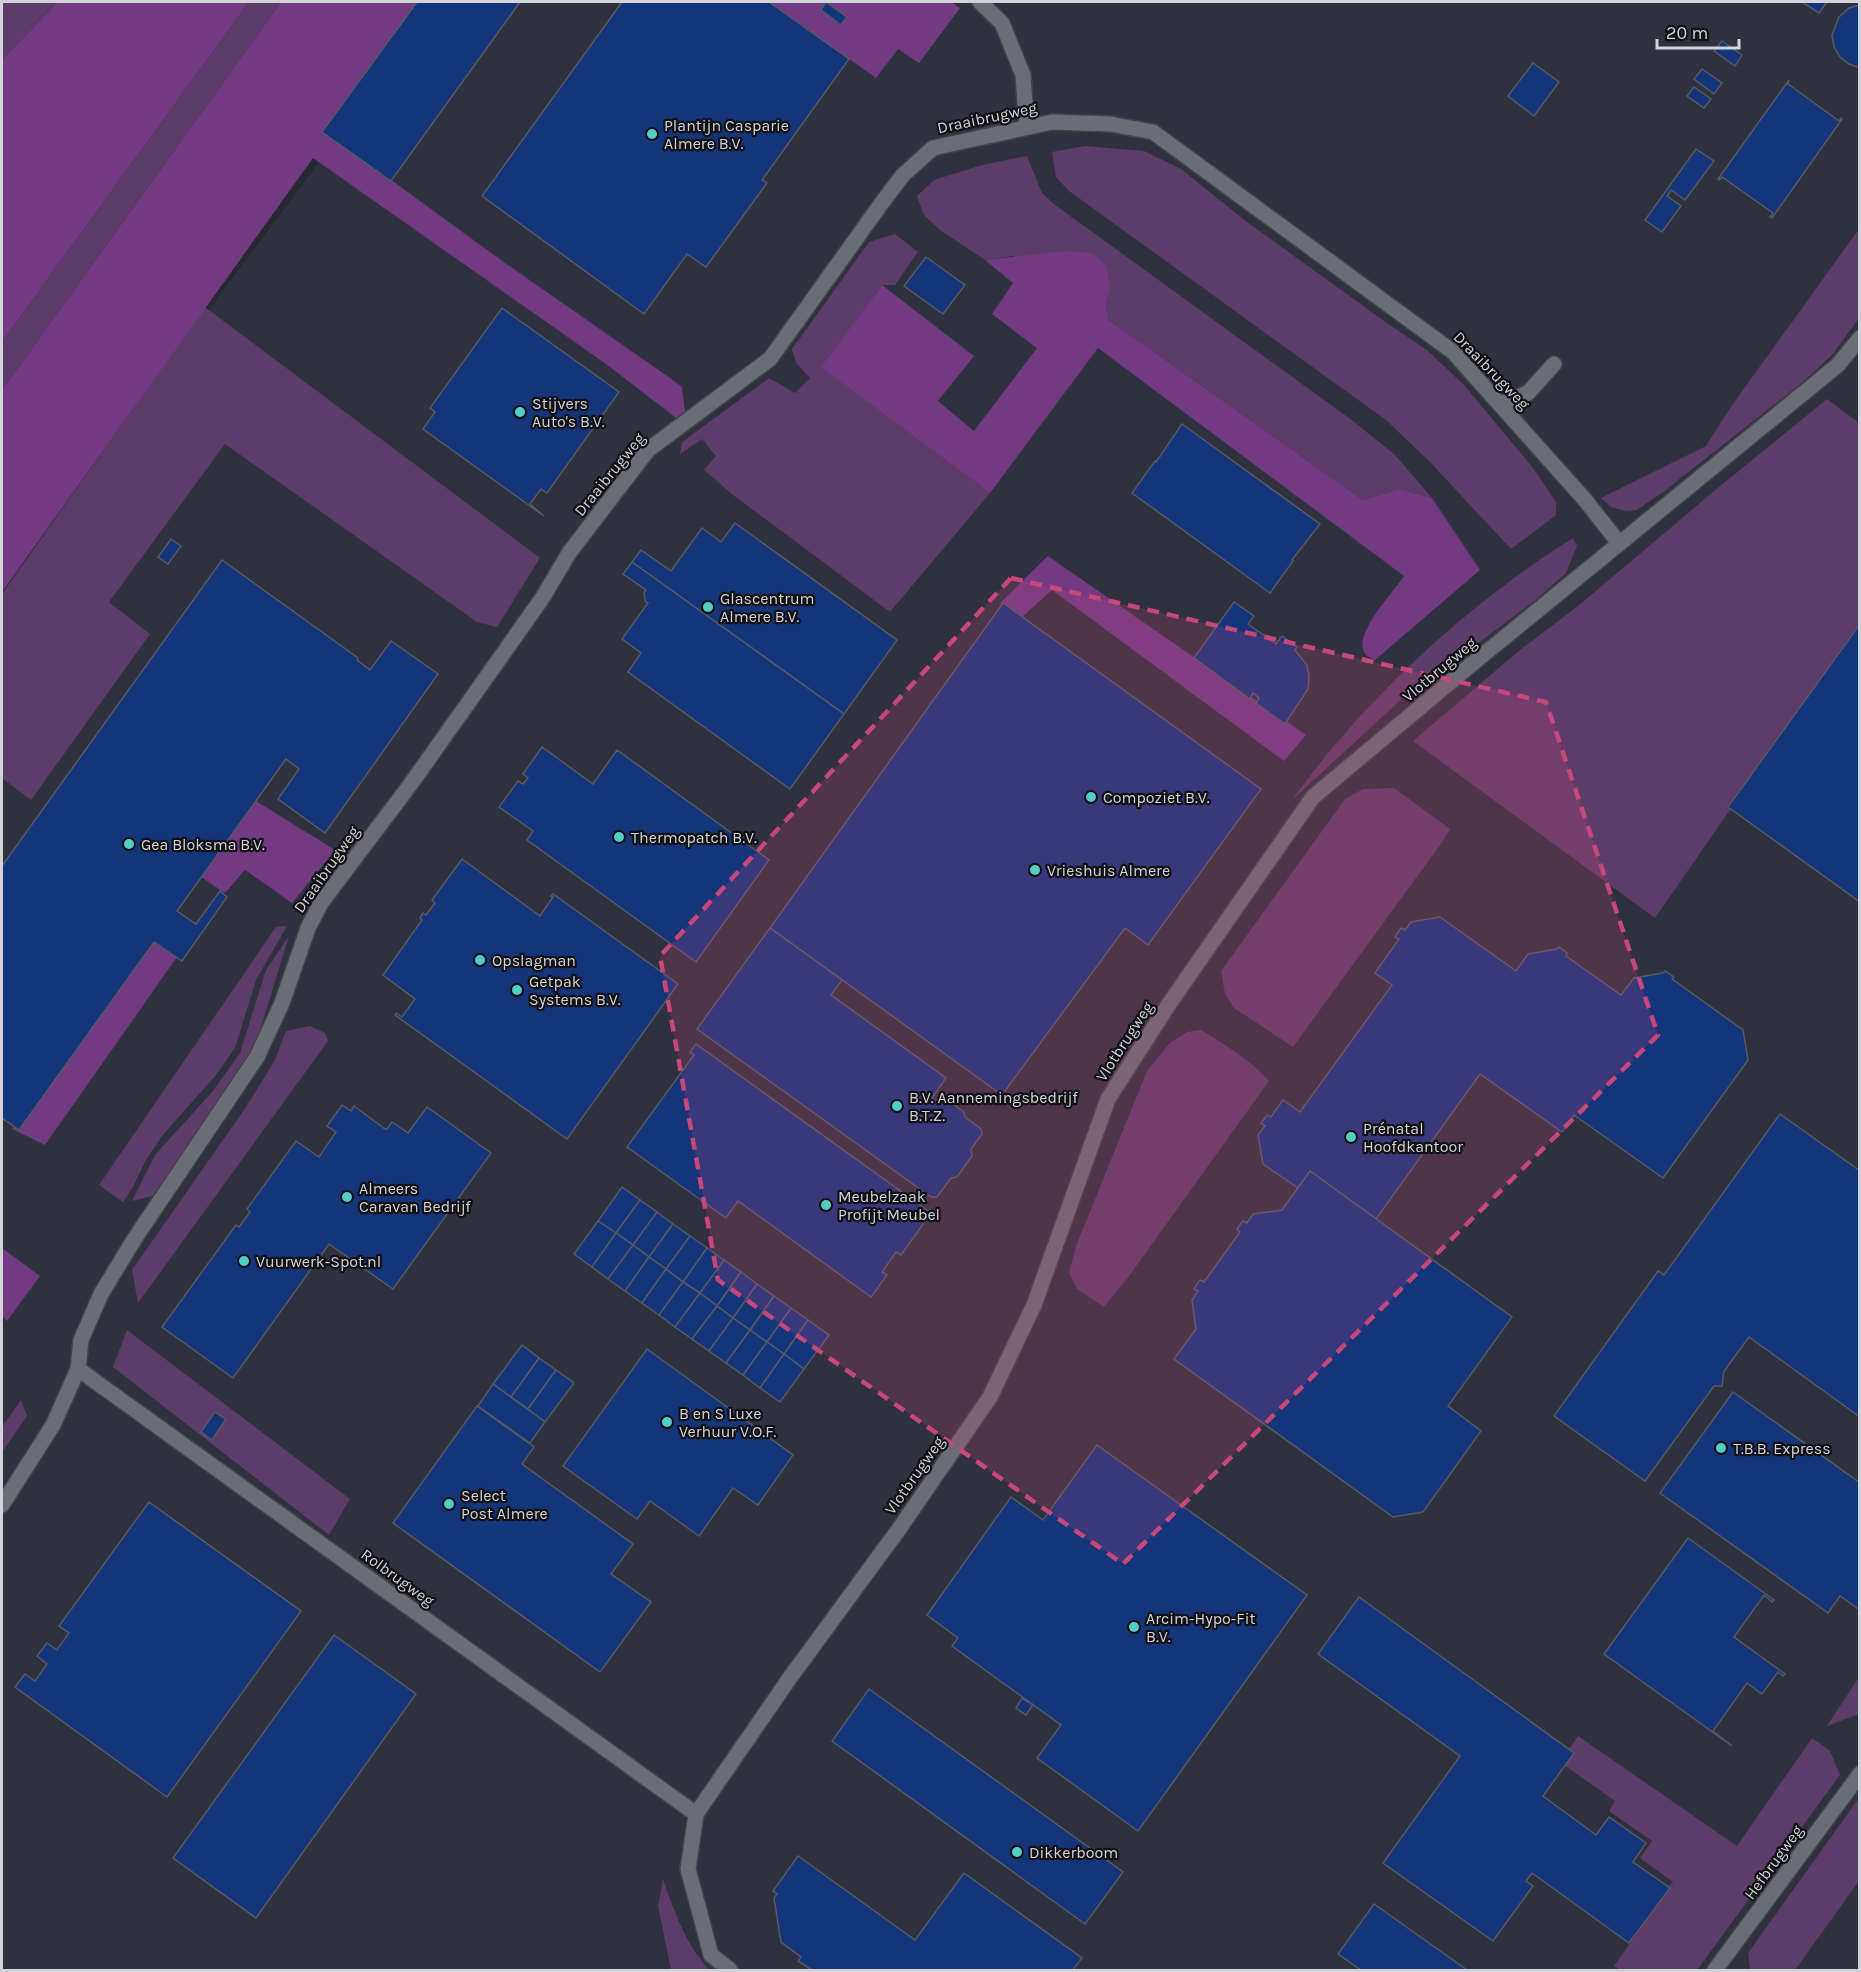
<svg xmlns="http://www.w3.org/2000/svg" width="1861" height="1972" font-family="Karla,sans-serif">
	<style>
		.built { fill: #30313f }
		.green { fill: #5e3c69 }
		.forest { fill: #713a82 }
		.building { fill: #15357b; stroke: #555962; stroke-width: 1.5 }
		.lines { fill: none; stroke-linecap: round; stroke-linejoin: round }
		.street-casing { stroke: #42434a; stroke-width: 18 }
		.street { stroke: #6b6c75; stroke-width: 15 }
		.marked { fill: #c6477a; fill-opacity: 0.2; stroke: #c6477a; stroke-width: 4.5; stroke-dasharray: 12 8; stroke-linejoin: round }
		.poi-dot { fill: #54cdc7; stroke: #111115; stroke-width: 2 }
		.labels { text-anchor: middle; stroke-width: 4.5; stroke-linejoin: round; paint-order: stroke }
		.street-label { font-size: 16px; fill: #d2d3d8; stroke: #111115 }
		.poi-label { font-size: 16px; fill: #d2d3d8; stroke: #111115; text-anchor: start }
	</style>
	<rect width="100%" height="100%" fill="#282830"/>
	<path class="built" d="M 439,2 L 1859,2 L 1859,1970 L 2,1970 L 2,591 L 99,457 Z"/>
	<g class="green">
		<path d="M 2,2 L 58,2 L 2,59 Z"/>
		<path d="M 249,2 L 281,2 L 2,390 L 2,342 Z"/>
		<path d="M 1085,146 L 1144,151 L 1181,169 L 1247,222 L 1387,323 L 1428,351 L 1464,385 L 1533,468 L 1556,502 L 1556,515 L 1511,549 L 1430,462 L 1386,420 L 1069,191 L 1056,177 L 1052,152 Z"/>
		<path d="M 1027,156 L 1042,193 L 1055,205 L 1353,421 L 1395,455 L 1432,498 L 1399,489 L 1363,500 L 1109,320 L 1106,305 L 1110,290 L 1013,256 L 985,260 L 940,230 L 924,215 L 917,196 L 934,180 L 982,165 Z"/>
		<path d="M 1859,229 L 1859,318 L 1833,354 L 1804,381 L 1663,492 L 1637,510 L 1625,511 L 1611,507 L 1601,498 L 1706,446 L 1730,408 Z"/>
		<path d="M 895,234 L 918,252 L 895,285 L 882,285 L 822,367 L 990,493 L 890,612 L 733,495 L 704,470 L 716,456 L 702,439 L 680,454 L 682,442 L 769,378 L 795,393 L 810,378 L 796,363 L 792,349 L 869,242 Z"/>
		<path d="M 205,307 L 540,558 L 497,627 L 477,622 L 225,444 L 109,602 L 150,634 L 31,800 L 2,778 L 2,594 Z"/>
		<path d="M 1827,399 L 1859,423 L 1859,624 L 1655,918 L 1413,741 L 1520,650 L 1578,606 L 1719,487 Z"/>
		<path d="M 1573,538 L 1577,546 L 1566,573 L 1538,598 L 1431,679 L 1417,685 L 1292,800 C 1365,698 1468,604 1573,538 Z"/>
		<path d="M 1394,788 L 1450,829 L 1443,841 L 1293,1047 L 1234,1008 L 1225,994 L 1221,971 L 1345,799 L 1363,789 Z"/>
		<path d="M 287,926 L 256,980 L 235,1048 L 216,1075 L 162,1136 L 146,1160 L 132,1189 L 123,1202 L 99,1185 L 276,927 Z"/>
		<path d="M 289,936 L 258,1037 L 245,1066 L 153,1196 L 132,1201 L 155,1155 L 213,1091 L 240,1053 L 266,970 Z"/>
		<path d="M 310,1026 L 325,1033 L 328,1041 L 138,1303 L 132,1270 L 244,1110 L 274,1062 L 286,1031 Z"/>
		<path d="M 1201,1030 C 1224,1044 1251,1060 1269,1081 L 1127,1279 L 1104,1307 L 1077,1289 L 1069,1273 L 1076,1246 L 1147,1071 L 1170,1043 L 1187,1032 Z"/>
		<path d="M 127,1330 L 350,1499 L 329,1535 L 113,1367 Z"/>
		<path d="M 21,1400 L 27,1416 L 2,1452 L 2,1427 Z"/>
		<path d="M 1859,1677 L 1859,1714 L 1827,1726 Z"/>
		<path d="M 1578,1736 L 1737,1846 L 1812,1738 L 1830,1751 L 1840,1775 L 1697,1970 L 1620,1970 L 1614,1966 L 1673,1882 L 1640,1858 L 1652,1841 L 1609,1811 L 1615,1801 L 1560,1762 Z"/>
		<path d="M 1859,1798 L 1859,1881 L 1795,1970 L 1750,1970 L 1748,1953 Z"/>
		<path d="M 663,1879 C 675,1914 685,1942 709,1970 L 671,1970 L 658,1906 Z"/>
	</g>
	<g class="forest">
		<path d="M 58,2 L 249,2 L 2,342 L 2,59 Z"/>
		<path d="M 281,2 L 451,2 L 346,147 L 505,263 L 670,378 L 682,387 L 685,412 L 680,421 L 606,364 L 313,158 L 2,592 L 2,390 Z"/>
		<path d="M 770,2 L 951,2 L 960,8 L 919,63 L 898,49 L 876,78 Z"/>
		<path d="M 1065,251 L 1092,253 L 1107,266 L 1110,290 L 1106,305 L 1109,320 L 1363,500 L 1399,489 L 1432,498 L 1480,570 L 1375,660 C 1372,658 1368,657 1366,655 C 1350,636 1394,592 1404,576 L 1098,348 L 990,493 L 821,367 L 882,285 L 974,356 L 938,401 L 974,431 L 1037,348 L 992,314 L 1013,283 L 985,260 Z"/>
		<path d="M 1048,556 L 1306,735 L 1284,761 L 1052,590 L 1021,618 L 1000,603 Z"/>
		<path d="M 251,798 L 335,850 L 292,903 L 245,870 L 225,893 L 198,875 Z"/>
		<path d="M 149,938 L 177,957 L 45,1145 L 12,1129 Z"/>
		<path d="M 2,1248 L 40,1276 L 7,1321 L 2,1316 Z"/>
	</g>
	<g class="building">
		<path d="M 417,2 L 520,2 L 391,181 L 322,132 Z"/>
		<path d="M 622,2 L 769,2 L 849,59 L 762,180 L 767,183 L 706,267 L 687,254 L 644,314 L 482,196 Z"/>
		<path d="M 826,2 L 847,17 L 841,25 L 821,10 Z"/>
		<path d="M 1802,2 L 1827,2 L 1819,13 Z"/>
		<path d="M 1860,5 L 1860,68 L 1849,64 L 1840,57 L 1834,47 L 1832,35 L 1839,17 L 1849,8 Z"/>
		<path d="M 1722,41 L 1742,55 L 1735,66 L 1714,51 Z"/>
		<path d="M 1533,63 L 1559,82 L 1534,116 L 1508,96 Z"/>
		<path d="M 1702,69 L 1722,83 L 1714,94 L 1694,79 Z"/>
		<path d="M 1789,80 L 1788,84 L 1839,121 L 1841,118 L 1842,119 L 1772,218 L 1770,217 L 1773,213 L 1722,177 L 1719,180 L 1718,179 Z"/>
		<path d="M 1694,87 L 1711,99 L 1704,108 L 1687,96 Z"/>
		<path d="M 1696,149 L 1714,161 L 1685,200 L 1671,190 L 1667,196 L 1681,206 L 1662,232 L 1645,220 Z"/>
		<path d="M 926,257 L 965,285 L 943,314 L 904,286 Z"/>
		<path d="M 502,308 L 619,392 L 547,493 L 541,489 L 530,504 L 544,516 L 423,429 L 435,412 L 430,408 Z"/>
		<path d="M 1182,424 L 1320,524 L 1292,560 L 1293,561 L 1270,593 L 1132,493 L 1155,461 L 1156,462 Z"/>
		<path d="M 735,523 L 897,640 L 844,714 L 632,562 L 641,550 L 671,571 L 702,528 L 721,542 Z"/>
		<path d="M 171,539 L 181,546 L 168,564 L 158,557 Z"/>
		<path d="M 222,560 L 358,658 L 357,660 L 370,670 L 391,641 L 438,674 L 325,833 L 278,799 L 299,769 L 286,759 L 177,911 L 196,924 L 220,891 L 227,897 L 182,961 L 154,942 L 19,1130 L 2,1118 L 2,866 Z"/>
		<path d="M 632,562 L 844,714 L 790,789 L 628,672 L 641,653 L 622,639 L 648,603 L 645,601 L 644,593 L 646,590 L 623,574 Z"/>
		<path d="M 1234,602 L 1254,616 L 1248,624 L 1276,644 L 1282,636 L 1297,647 L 1295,650 L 1307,665 L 1309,676 L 1308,689 L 1285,724 L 1256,703 L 1259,698 L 1253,693 L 1250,699 L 1194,658 Z"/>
		<path d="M 1003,603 L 1261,789 L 1148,945 L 1125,928 L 1002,1095 L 770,928 Z"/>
		<path d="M 1860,624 L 1860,902 L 1728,807 Z"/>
		<path d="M 542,747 L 593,784 L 617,750 L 769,860 L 696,962 L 527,840 L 533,831 L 499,807 L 518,781 L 523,784 L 528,778 L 523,774 Z"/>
		<path d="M 462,859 L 540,916 L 553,897 L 551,896 L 553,894 L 678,984 L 567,1139 L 395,1015 L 396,1013 L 402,1017 L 415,999 L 383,975 L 422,920 L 420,918 L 423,913 L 426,915 L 435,903 L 432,900 Z"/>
		<path d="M 1440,917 L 1516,971 L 1528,954 L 1557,949 L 1559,947 L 1567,953 L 1566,956 L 1621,995 L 1634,978 L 1663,973 L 1665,971 L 1674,977 L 1672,979 L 1743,1030 L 1748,1060 L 1663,1178 L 1574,1115 L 1562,1132 L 1480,1074 L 1376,1219 L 1310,1171 L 1298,1188 L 1263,1164 L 1258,1135 L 1265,1126 L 1261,1123 L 1267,1115 L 1271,1117 L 1283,1100 L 1300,1112 L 1392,985 L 1375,973 L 1399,939 L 1395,937 L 1401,928 L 1405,930 L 1411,922 Z"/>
		<path d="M 770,928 L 842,980 L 831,995 L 946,1078 L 932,1098 L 938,1102 L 944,1098 L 964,1112 L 965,1117 L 981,1129 L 982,1134 L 971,1149 L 972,1156 L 957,1177 L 951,1178 L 937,1197 L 931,1197 L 697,1029 Z"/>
		<path d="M 696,1044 L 931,1213 L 901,1255 L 896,1252 L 882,1272 L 887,1275 L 871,1297 L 738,1201 L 726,1218 L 627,1147 L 694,1055 L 690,1052 Z"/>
		<path d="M 342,1105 L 351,1111 L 354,1106 L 385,1129 L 387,1129 L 392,1122 L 408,1133 L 427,1107 L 491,1153 L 393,1289 L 329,1244 L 233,1378 L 162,1327 L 236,1225 L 239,1227 L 250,1212 L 247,1209 L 296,1141 L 319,1157 L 336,1132 L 327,1126 Z"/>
		<path d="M 1780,1114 L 1860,1171 L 1860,1417 L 1749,1337 L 1724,1371 L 1722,1386 L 1714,1386 L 1645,1481 L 1554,1416 L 1658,1271 L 1664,1275 Z"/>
		<path d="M 1310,1171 L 1512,1317 L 1448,1406 L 1481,1431 L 1423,1512 L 1393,1517 L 1174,1359 L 1196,1329 L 1192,1300 L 1198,1291 L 1194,1289 L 1200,1280 L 1204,1282 L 1240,1232 L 1237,1229 L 1243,1221 L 1247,1223 L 1253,1214 L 1282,1210 Z"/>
		<path d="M 622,1187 L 640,1200 L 616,1233 L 598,1221 Z"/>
		<path d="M 640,1200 L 657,1212 L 633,1245 L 616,1233 Z"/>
		<path d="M 657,1212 L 673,1224 L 649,1257 L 633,1245 Z"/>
		<path d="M 598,1221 L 616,1233 L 592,1267 L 574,1254 Z"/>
		<path d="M 673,1224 L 690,1236 L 666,1269 L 649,1257 Z"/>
		<path d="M 616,1233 L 633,1245 L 608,1279 L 592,1267 Z"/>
		<path d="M 690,1236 L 707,1248 L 683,1282 L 666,1269 Z"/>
		<path d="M 633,1245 L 649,1257 L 625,1291 L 608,1279 Z"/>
		<path d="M 707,1248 L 724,1260 L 700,1293 L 683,1282 Z"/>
		<path d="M 649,1257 L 666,1269 L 642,1303 L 625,1291 Z"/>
		<path d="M 724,1260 L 741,1272 L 717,1306 L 700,1293 Z"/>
		<path d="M 666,1269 L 683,1282 L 659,1315 L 642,1303 Z"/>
		<path d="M 741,1272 L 757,1284 L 733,1318 L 717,1306 Z"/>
		<path d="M 683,1282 L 700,1293 L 675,1327 L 659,1315 Z"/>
		<path d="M 757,1284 L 774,1296 L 750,1330 L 733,1318 Z"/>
		<path d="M 700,1293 L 717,1306 L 692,1339 L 675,1327 Z"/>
		<path d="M 774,1296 L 791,1308 L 767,1342 L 750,1330 Z"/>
		<path d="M 717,1306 L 733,1318 L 709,1351 L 692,1339 Z"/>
		<path d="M 791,1308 L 808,1320 L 784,1354 L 767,1342 Z"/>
		<path d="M 733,1318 L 750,1330 L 726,1363 L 709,1351 Z"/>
		<path d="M 808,1320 L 829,1335 L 804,1369 L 784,1354 Z"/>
		<path d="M 750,1330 L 767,1342 L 743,1375 L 726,1363 Z"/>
		<path d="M 767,1342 L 784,1354 L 760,1388 L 743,1375 Z"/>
		<path d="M 522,1345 L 539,1358 L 511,1397 L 493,1384 Z"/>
		<path d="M 647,1349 L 793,1455 L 758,1505 L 733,1488 L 699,1536 L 650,1501 L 637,1519 L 563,1466 Z"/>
		<path d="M 784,1354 L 804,1369 L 780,1402 L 760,1388 Z"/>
		<path d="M 539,1358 L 556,1370 L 528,1409 L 511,1397 Z"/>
		<path d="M 556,1370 L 574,1383 L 545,1422 L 528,1409 Z"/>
		<path d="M 493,1384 L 545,1422 L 530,1443 L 478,1406 Z"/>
		<path d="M 1733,1392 L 1860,1483 L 1860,1610 L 1840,1596 L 1828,1613 L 1660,1493 Z"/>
		<path d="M 477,1406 L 534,1447 L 522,1464 L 633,1544 L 611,1574 L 651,1602 L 600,1672 L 393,1523 Z"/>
		<path d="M 215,1412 L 226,1419 L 212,1440 L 201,1432 Z"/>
		<path d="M 1097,1445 L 1307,1595 L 1138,1831 L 1037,1758 L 1061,1725 L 952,1646 L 958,1638 L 927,1615 L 1011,1497 L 1043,1520 Z"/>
		<path d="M 149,1502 L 301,1611 L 167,1797 L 15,1687 L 25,1674 L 35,1681 L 47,1664 L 37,1656 L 47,1643 L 57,1650 L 69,1633 L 59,1626 Z"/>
		<path d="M 1688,1538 L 1774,1600 L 1772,1602 L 1764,1595 L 1734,1637 L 1785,1674 L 1783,1676 L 1778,1672 L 1762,1694 L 1747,1683 L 1713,1731 L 1732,1746 L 1604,1654 Z"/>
		<path d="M 1359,1597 L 1574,1753 L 1543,1796 L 1596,1835 L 1609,1817 L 1646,1843 L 1633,1862 L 1670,1888 L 1629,1943 L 1532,1873 L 1526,1881 L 1533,1886 L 1493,1941 L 1383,1863 L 1460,1756 L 1318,1654 Z"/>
		<path d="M 334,1635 L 416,1694 L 256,1918 L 173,1858 Z"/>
		<path d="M 869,1689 L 1123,1872 L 1085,1924 L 832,1741 Z"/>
		<path d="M 1022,1698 L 1033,1705 L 1026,1715 L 1016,1708 Z"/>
		<path d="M 798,1856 L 915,1940 L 964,1873 L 1082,1958 L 1073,1970 L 812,1970 L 798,1961 L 801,1957 L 781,1942 L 774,1898 L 777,1894 L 773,1891 Z"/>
		<path d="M 1374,1904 L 1467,1970 L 1361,1970 L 1338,1954 Z"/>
	</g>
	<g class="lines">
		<defs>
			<g id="street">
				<path d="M 980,2 L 1002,23 L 1023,75 L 1026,118 L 1030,126"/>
				<path d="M 1501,404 L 1528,393 L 1554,364"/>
				<path d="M 78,1369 L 696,1814"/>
				<path d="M 2,1505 L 53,1425 L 78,1369 L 81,1340 L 101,1294 L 135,1238 L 257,1057 L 282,1003 L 308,928 L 321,903 L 410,785 L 488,675 L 543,597 L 569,553 L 648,450 L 770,359 L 881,204 L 903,175 L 933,148 L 1052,122 L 1110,124 L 1153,132 L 1453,352 L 1586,501 L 1619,543"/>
				<path d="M 730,1970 L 711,1955 L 688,1869 L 696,1814 L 789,1679 L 899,1529 L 990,1397 L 1034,1305 L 1108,1099 L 1169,1004 L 1313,797 L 1467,668 L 1838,365 L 1860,338"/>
				<path d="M 1715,1970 L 1860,1774"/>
			</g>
		</defs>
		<use href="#street" class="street-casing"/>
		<use href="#street" class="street"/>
	</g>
	<path class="marked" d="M 1011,578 L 1546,702 L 1658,1035 L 1123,1564 L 718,1280 L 660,956 Z"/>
	<g class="poi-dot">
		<circle cx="652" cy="134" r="6"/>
		<circle cx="520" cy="412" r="6"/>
		<circle cx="708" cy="607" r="6"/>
		<circle cx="1091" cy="797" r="6"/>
		<circle cx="619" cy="837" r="6"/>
		<circle cx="129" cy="844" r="6"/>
		<circle cx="1035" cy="870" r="6"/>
		<circle cx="480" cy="960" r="6"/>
		<circle cx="517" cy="990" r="6"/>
		<circle cx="897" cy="1106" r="6"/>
		<circle cx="1351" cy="1137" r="6"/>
		<circle cx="347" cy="1197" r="6"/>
		<circle cx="826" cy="1205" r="6"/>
		<circle cx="244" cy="1261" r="6"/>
		<circle cx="667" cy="1422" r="6"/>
		<circle cx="1721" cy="1448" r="6"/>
		<circle cx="449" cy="1504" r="6"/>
		<circle cx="1134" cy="1627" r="6"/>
		<circle cx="1017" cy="1852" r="6"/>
	</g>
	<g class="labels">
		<g class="street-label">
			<text transform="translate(987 117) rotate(-12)" y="6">Draaibrugweg</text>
			<text transform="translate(1492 370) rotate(46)" y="6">Draaibrugweg</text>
			<text transform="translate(609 474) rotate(-51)" y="6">Draaibrugweg</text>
			<text transform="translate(1439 669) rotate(-40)" y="6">Vlotbrugweg</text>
			<text transform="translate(326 869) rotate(-55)" y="6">Draaibrugweg</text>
			<text transform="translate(1124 1041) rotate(-57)" y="6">Vlotbrugweg</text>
			<text transform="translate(914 1475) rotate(-55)" y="6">Vlotbrugweg</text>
			<text transform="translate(398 1577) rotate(36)" y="6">Rolbrugweg</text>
			<text transform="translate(1773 1862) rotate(-54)" y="6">Hefbrugweg</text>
		</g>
		<g class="poi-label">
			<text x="664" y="131">Plantijn Casparie<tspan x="664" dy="18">Almere B.V.</tspan></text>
			<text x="532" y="409">Stijvers<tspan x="532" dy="18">Auto's B.V.</tspan></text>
			<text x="720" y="604">Glascentrum<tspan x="720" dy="18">Almere B.V.</tspan></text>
			<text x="1103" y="803">Compoziet B.V.</text>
			<text x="631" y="843">Thermopatch B.V.</text>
			<text x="141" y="850">Gea Bloksma B.V.</text>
			<text x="1047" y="876">Vrieshuis Almere</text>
			<text x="492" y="966">Opslagman</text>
			<text x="529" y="987">Getpak<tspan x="529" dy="18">Systems B.V.</tspan></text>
			<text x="909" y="1103">B.V. Aannemingsbedrijf<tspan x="909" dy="18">B.T.Z.</tspan></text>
			<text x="1363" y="1134">Prénatal<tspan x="1363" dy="18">Hoofdkantoor</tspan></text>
			<text x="359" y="1194">Almeers<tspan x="359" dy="18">Caravan Bedrijf</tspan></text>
			<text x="838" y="1202">Meubelzaak<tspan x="838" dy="18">Profijt Meubel</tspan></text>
			<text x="256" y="1267">Vuurwerk-Spot.nl</text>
			<text x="679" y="1419">B en S Luxe<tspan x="679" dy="18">Verhuur V.O.F.</tspan></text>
			<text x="1733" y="1454">T.B.B. Express</text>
			<text x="461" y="1501">Select<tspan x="461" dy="18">Post Almere</tspan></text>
			<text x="1146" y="1624">Arcim-Hypo-Fit<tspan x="1146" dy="18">B.V.</tspan></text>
			<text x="1029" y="1858">Dikkerboom</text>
		</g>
	</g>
	<rect width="1861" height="1972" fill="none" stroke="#d2d3d8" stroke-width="6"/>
	<path d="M1657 39v9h82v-9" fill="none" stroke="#d2d3d8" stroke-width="3"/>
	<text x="1666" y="39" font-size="18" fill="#d2d3d8" stroke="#111115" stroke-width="4.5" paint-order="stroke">20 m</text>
</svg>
